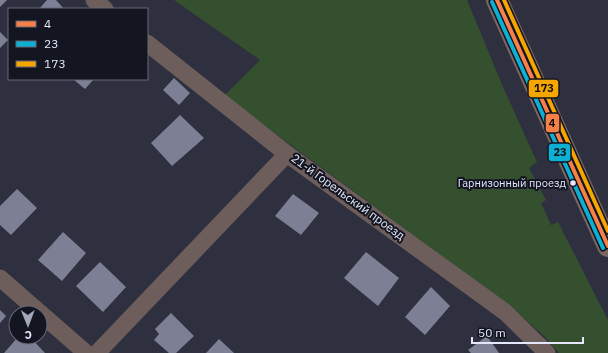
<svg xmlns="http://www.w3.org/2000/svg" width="608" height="353" font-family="'IBM Plex Sans',sans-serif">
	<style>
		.green { fill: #34502e }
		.building { fill: #7d8095 }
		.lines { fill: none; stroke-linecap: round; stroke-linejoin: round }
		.street { stroke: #6d5e5c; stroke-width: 17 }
		.primary { stroke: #7b6662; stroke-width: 22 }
		.bus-1-casing { stroke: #131521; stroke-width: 7 }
		.bus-2-casing { stroke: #131521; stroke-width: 7 }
		.bus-3-casing { stroke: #131521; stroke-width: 7 }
		.bus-1 { stroke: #f78048; stroke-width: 4 }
		.bus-2 { stroke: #0dafd3; stroke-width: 4 }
		.bus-3 { stroke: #f7a600; stroke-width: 4 }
		.bus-dot { fill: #e4e8fa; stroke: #131521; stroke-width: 1.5 }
		.labels { text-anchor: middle; stroke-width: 4; stroke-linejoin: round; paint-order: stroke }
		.bus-label { font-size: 11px; fill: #e4e8fa; stroke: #131521; text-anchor: end }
		.street-label { font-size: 12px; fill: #e4e8fa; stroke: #131521 }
		.line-badge { stroke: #131521; stroke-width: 1.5 }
		.pale-badge-label { font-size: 11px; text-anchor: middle; font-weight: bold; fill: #111 }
	</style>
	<rect width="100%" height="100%" fill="#2e303f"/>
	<path class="green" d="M 174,0 L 467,0 L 503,87 L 537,162 L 529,168 L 546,200 L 541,203 L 551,225 L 558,222 L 608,320 L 608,353 L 559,353 L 545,337 L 510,306 L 224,96 L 260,60 Z"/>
	<g class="building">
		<path d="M 0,0 L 7,0 L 0,7 Z"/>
		<path d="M 47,0 L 56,0 L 64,9 L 39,9 Z"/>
		<path d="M 0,32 L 8,40 L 0,48 Z"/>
		<path d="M 174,78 L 190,93 L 179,105 L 163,90 Z"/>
		<path d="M 73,79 L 94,79 L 85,89 Z"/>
		<path d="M 180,115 L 204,138 L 172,166 L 151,143 Z"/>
		<path d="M 17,189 L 37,208 L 11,235 L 0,225 L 0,206 Z"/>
		<path d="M 293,194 L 319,213 L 301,235 L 275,216 Z"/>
		<path d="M 63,232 L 86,253 L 62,281 L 38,260 Z"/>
		<path d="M 366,252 L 399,278 L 378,306 L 344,278 Z"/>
		<path d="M 100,262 L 126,287 L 103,312 L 76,286 Z"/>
		<path d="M 431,287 L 450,306 L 425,335 L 405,317 Z"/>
		<path d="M 0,310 L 6,316 L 0,323 Z"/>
		<path d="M 171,313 L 194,336 L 176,353 L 169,353 L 154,340 L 159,334 L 155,329 Z"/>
		<path d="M 487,336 L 499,353 L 471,353 L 468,350 Z"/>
		<path d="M 18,337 L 30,337 L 45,353 L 4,353 Z"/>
		<path d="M 219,339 L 234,353 L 206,353 Z"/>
	</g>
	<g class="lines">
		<g class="street">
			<path d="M 94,0 L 105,9"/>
			<path d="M 147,43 L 287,154 L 505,312 L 547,353"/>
			<path d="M 0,278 L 86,353"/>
			<path d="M 97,353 L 287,154"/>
		</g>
		<path class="primary" d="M 497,0 L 608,246"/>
		<defs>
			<path id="bus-1" d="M 497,0 L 608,246"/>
			<path id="bus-2" d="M 492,2 L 603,248"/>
			<path id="bus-3" d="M 504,0 L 608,231"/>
		</defs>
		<use href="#bus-1" class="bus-1-casing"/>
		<use href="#bus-2" class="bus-2-casing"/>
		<use href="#bus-3" class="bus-3-casing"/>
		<use href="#bus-1" class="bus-1"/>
		<use href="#bus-2" class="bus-2"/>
		<use href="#bus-3" class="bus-3"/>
	</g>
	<circle class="bus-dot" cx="573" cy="183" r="3.5"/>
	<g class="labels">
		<g class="bus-label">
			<text x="566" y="187">Гарнизонный проезд</text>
		</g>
		<g class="street-label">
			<text transform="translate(348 197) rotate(36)" y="4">21-й Горельский проезд</text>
		</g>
	</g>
	<g class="line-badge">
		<rect x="528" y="79" width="31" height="19" rx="4" fill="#f7a600"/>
		<rect x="545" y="113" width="15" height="20" rx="4" fill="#f78048"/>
		<rect x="548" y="143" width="23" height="19" rx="4" fill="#0dafd3"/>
	</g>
	<g class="pale-badge-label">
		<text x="544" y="92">173</text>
		<text x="552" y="127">4</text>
		<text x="560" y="156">23</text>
	</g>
	<rect x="8" y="8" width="140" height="72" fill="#131521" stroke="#676978"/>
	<rect x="16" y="21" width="20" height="6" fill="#f78048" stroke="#676978"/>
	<text x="44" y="28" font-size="12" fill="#e4e8fa">4</text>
	<rect x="16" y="41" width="20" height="6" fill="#0dafd3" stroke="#676978"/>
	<text x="44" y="48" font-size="12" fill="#e4e8fa">23</text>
	<rect x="16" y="61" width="20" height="6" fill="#f7a600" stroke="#676978"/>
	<text x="44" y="68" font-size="12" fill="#e4e8fa">173</text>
	<g transform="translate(28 325) rotate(179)"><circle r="19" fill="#131521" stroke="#676978"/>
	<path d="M0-3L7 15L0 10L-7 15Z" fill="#a4a8b9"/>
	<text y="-6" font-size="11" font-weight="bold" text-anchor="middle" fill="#e4e8fa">С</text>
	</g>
	<path d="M472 337v6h111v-6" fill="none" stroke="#e4e8fa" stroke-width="2"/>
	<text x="478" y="337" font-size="12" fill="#e4e8fa" stroke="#131521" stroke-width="3" paint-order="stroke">50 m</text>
</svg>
